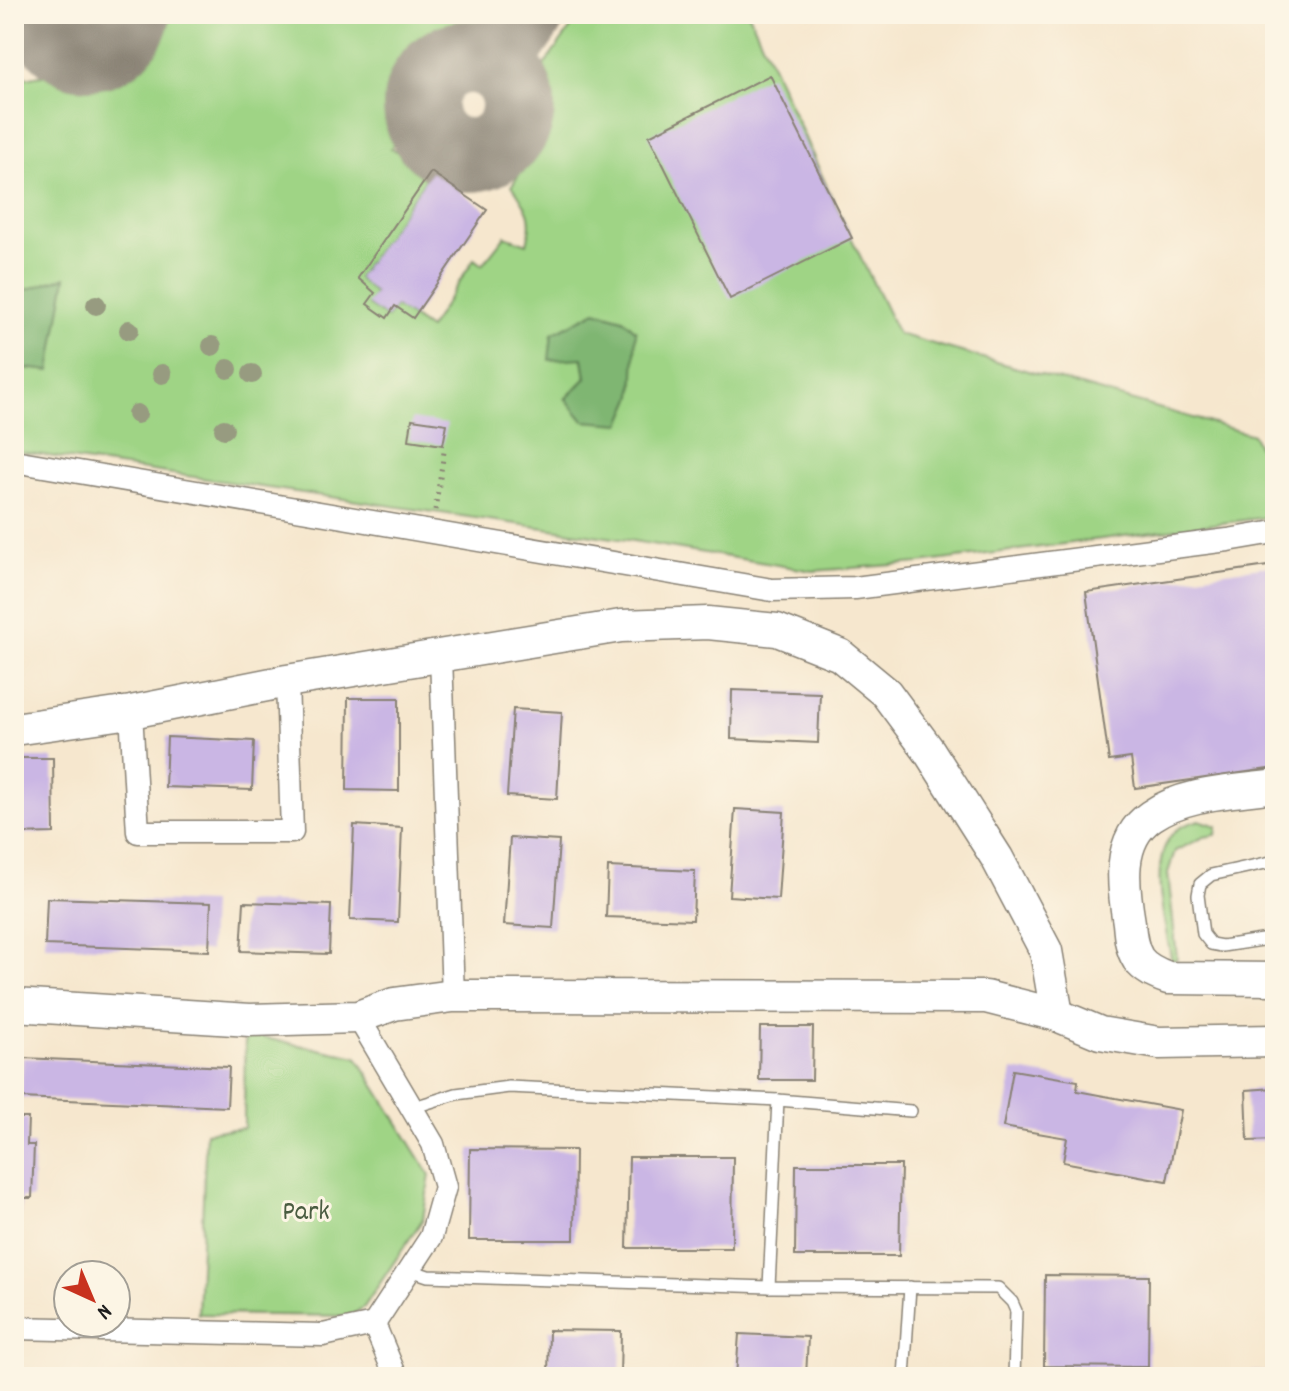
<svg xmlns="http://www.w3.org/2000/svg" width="1289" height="1391" font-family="Dekko,sans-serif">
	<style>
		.green { fill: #9fd485; stroke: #5e7850; stroke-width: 2; fill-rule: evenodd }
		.forest { fill: #7fb672; stroke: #4e6947; stroke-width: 2 }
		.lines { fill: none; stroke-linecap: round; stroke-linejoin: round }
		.taxiway { stroke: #898275; stroke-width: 74 }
		.building { fill: #cab6e4 }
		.lane-casing { stroke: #898275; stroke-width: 14 }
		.street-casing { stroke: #898275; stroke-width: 25 }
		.secondary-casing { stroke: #898275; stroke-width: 35 }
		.path { stroke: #898275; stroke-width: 5; stroke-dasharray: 2 6; stroke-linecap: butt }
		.lane { stroke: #fff; stroke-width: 11 }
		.street { stroke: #fff; stroke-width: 22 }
		.secondary { stroke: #fff; stroke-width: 32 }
		.tree { fill: #979b80 }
		.labels { text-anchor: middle; stroke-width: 6; stroke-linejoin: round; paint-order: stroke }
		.park-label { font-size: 28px; fill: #4a5c41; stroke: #fcf5e5 }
	</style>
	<rect width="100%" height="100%" fill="#fcf5e5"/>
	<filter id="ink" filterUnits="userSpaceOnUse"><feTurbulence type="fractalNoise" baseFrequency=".0125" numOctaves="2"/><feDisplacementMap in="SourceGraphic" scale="16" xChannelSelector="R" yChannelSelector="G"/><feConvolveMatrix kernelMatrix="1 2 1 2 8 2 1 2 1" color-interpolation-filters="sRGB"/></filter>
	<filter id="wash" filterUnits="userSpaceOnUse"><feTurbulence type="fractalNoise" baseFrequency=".006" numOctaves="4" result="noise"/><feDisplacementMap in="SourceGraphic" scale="32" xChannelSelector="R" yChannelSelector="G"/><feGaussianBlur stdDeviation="1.8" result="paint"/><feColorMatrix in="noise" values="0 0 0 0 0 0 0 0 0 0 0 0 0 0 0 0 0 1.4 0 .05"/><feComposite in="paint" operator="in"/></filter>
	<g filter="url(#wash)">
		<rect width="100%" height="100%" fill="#f6e7ce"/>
		<g class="green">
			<path d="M 165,14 L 491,14 L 481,29 L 448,35 L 421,57 L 406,87 L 402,132 L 391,148 L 431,172 L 358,278 L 375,293 L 368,305 L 387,318 L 395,306 L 429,329 L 474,259 L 482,265 L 505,236 L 527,244 C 534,215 528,209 512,185 L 536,150 L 551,108 L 540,71 L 581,14 L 749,14 L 831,196 L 898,334 L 1253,435 L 1275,483 L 1275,516 L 920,563 L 813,571 L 627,540 L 14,451 L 14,57 L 26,78 C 76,64 113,102 150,47 C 157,37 165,27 165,14 ZM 635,331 L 633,396 L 566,398 L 586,378 L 583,358 Z"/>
			<path d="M 1199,820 L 1217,826 L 1216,835 L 1204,837 L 1175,851 L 1168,873 L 1177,958 L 1172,963 C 1166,926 1145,859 1176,830 C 1182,825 1192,823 1199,820 Z"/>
			<path d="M 245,1034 L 357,1057 L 430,1175 L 423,1219 L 364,1307 L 350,1316 L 198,1314 L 206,1132 L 244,1128 Z"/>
		</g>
		<g class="forest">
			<path d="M 66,277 L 50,371 L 23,368 L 25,347 L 14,346 L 14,318 L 19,292 Z"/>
			<path d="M 596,311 L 623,319 L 636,331 L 633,396 L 621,424 L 584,421 L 566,399 L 586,378 L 583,358 L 549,360 L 552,334 Z"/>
		</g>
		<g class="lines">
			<g class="taxiway">
				<path d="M 43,14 C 57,66 120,66 134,14"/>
				<circle cx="469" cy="106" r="49"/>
				<path d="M 494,63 L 528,14"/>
			</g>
		</g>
		<g id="blocks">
			<g class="building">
				<path d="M 770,75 L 852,238 L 730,299 L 649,136 Z"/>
				<path d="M 431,172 L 487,210 L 413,318 L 395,306 L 387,318 L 367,304 L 375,293 L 358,278 Z"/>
				<path d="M 412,419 L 447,424 L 443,445 L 409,440 Z"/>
				<path d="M 1275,565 L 1275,768 L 1135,788 L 1131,758 L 1109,761 L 1086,592 Z"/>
				<path d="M 732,690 L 820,693 L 818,743 L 731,739 Z"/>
				<path d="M 348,698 L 399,698 L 399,791 L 347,790 Z"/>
				<path d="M 513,709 L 562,712 L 557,799 L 507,796 Z"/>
				<path d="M 167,737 L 254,741 L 252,790 L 165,787 Z"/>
				<path d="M 14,758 L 53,758 L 54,833 L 14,834 Z"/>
				<path d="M 735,809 L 784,812 L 778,899 L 729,896 Z"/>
				<path d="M 354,825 L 402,828 L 398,922 L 350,920 Z"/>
				<path d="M 510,838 L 559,841 L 553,928 L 504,925 Z"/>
				<path d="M 608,867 L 695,871 L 693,920 L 606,917 Z"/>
				<path d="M 47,898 L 211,903 L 209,951 L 45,945 Z"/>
				<path d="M 244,902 L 331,905 L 329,954 L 241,951 Z"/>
				<path d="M 760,1027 L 813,1027 L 812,1080 L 759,1080 Z"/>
				<path d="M 23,1058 L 229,1067 L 227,1107 L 21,1098 Z"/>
				<path d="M 1013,1070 L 1078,1081 L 1077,1091 L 1181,1110 L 1167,1181 L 1063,1162 L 1067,1138 L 1003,1127 Z"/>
				<path d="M 1275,1088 L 1275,1140 L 1248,1141 L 1246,1090 Z"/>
				<path d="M 14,1118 L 28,1118 L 27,1145 L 34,1145 L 32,1198 L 21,1198 L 20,1222 L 14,1222 Z"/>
				<path d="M 470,1149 L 575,1150 L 574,1240 L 469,1240 Z"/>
				<path d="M 629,1157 L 733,1157 L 732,1248 L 627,1248 Z"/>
				<path d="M 796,1165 L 901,1165 L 899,1256 L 795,1256 Z"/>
				<path d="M 1045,1275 L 1149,1276 L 1148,1367 L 1044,1366 Z"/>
				<path d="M 549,1330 L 621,1331 L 620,1377 L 548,1377 Z"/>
				<path d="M 739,1334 L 808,1337 L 806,1377 L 736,1377 Z"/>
				<path d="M 1251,1371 L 1275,1373 L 1275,1377 L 1250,1377 Z"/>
			</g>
		</g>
	</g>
	<g filter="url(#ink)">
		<use href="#blocks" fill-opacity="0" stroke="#898275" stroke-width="2"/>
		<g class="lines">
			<defs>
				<g id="lane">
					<path d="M 1275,861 L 1211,875 L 1200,884 L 1198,895 L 1203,934 L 1211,944 L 1222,946 L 1275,938"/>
					<path d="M 411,1108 L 456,1094 L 509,1087 L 778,1100 L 911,1111"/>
					<path d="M 410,1270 L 428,1276 L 769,1287 L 998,1288 L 1012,1302 L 1016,1311 L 1014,1377"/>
					<path d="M 769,1287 L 778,1100"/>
					<path d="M 904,1377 L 910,1287"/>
				</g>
				<g id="street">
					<path d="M 14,461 L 772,590 L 855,588 L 1228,540 L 1275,532"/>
					<path d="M 441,656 L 453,996"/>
					<path d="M 131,712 L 138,832 L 292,832 L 287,681"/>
					<path d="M 374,1324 L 396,1377"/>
					<path d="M 14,1328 L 323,1335 L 374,1324 L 431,1237 L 445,1187 L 433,1144 L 358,1017"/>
				</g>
				<g id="secondary">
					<path d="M 14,729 L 131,712 L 287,681 L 621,626 L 708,623 L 777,630 L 840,655 L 886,693 L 929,751 L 997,858 L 1046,951 L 1057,1015"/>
					<path d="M 1275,786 C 1235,792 1185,792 1151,816 C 1116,840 1123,887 1129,923 C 1130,935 1131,948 1138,959 C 1145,969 1157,974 1168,978 L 1275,979"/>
					<path d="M 14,1005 L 250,1020 L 358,1017 L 394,1004 L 453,996 L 986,997 L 1057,1015 L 1100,1033 L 1159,1043 L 1275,1041"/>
				</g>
			</defs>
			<use href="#lane" class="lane-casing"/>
			<use href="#street" class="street-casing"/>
			<use href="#secondary" class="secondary-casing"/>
			<path class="path" d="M 435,510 L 444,452"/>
			<use href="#lane" class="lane"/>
			<use href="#street" class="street"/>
			<use href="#secondary" class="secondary"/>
		</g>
		<g class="tree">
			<circle cx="96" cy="305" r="10"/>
			<circle cx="129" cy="330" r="10"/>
			<circle cx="212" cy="346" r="10"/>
			<circle cx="228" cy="369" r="10"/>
			<circle cx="162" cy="374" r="10"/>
			<circle cx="252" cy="374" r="10"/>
			<circle cx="137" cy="414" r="10"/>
			<circle cx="224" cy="429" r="10"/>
		</g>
	</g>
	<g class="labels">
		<g class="park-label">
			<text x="306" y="1219">Park</text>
		</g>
	</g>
	<rect width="1289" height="1391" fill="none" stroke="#fcf5e5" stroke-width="48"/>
	<g transform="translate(92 1299) rotate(136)"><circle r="38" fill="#fcf5e5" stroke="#a29e95" stroke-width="2"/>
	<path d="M0-6L14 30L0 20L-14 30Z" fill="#c8321e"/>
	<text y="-12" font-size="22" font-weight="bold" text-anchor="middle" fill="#1c1c1c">N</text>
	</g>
</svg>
